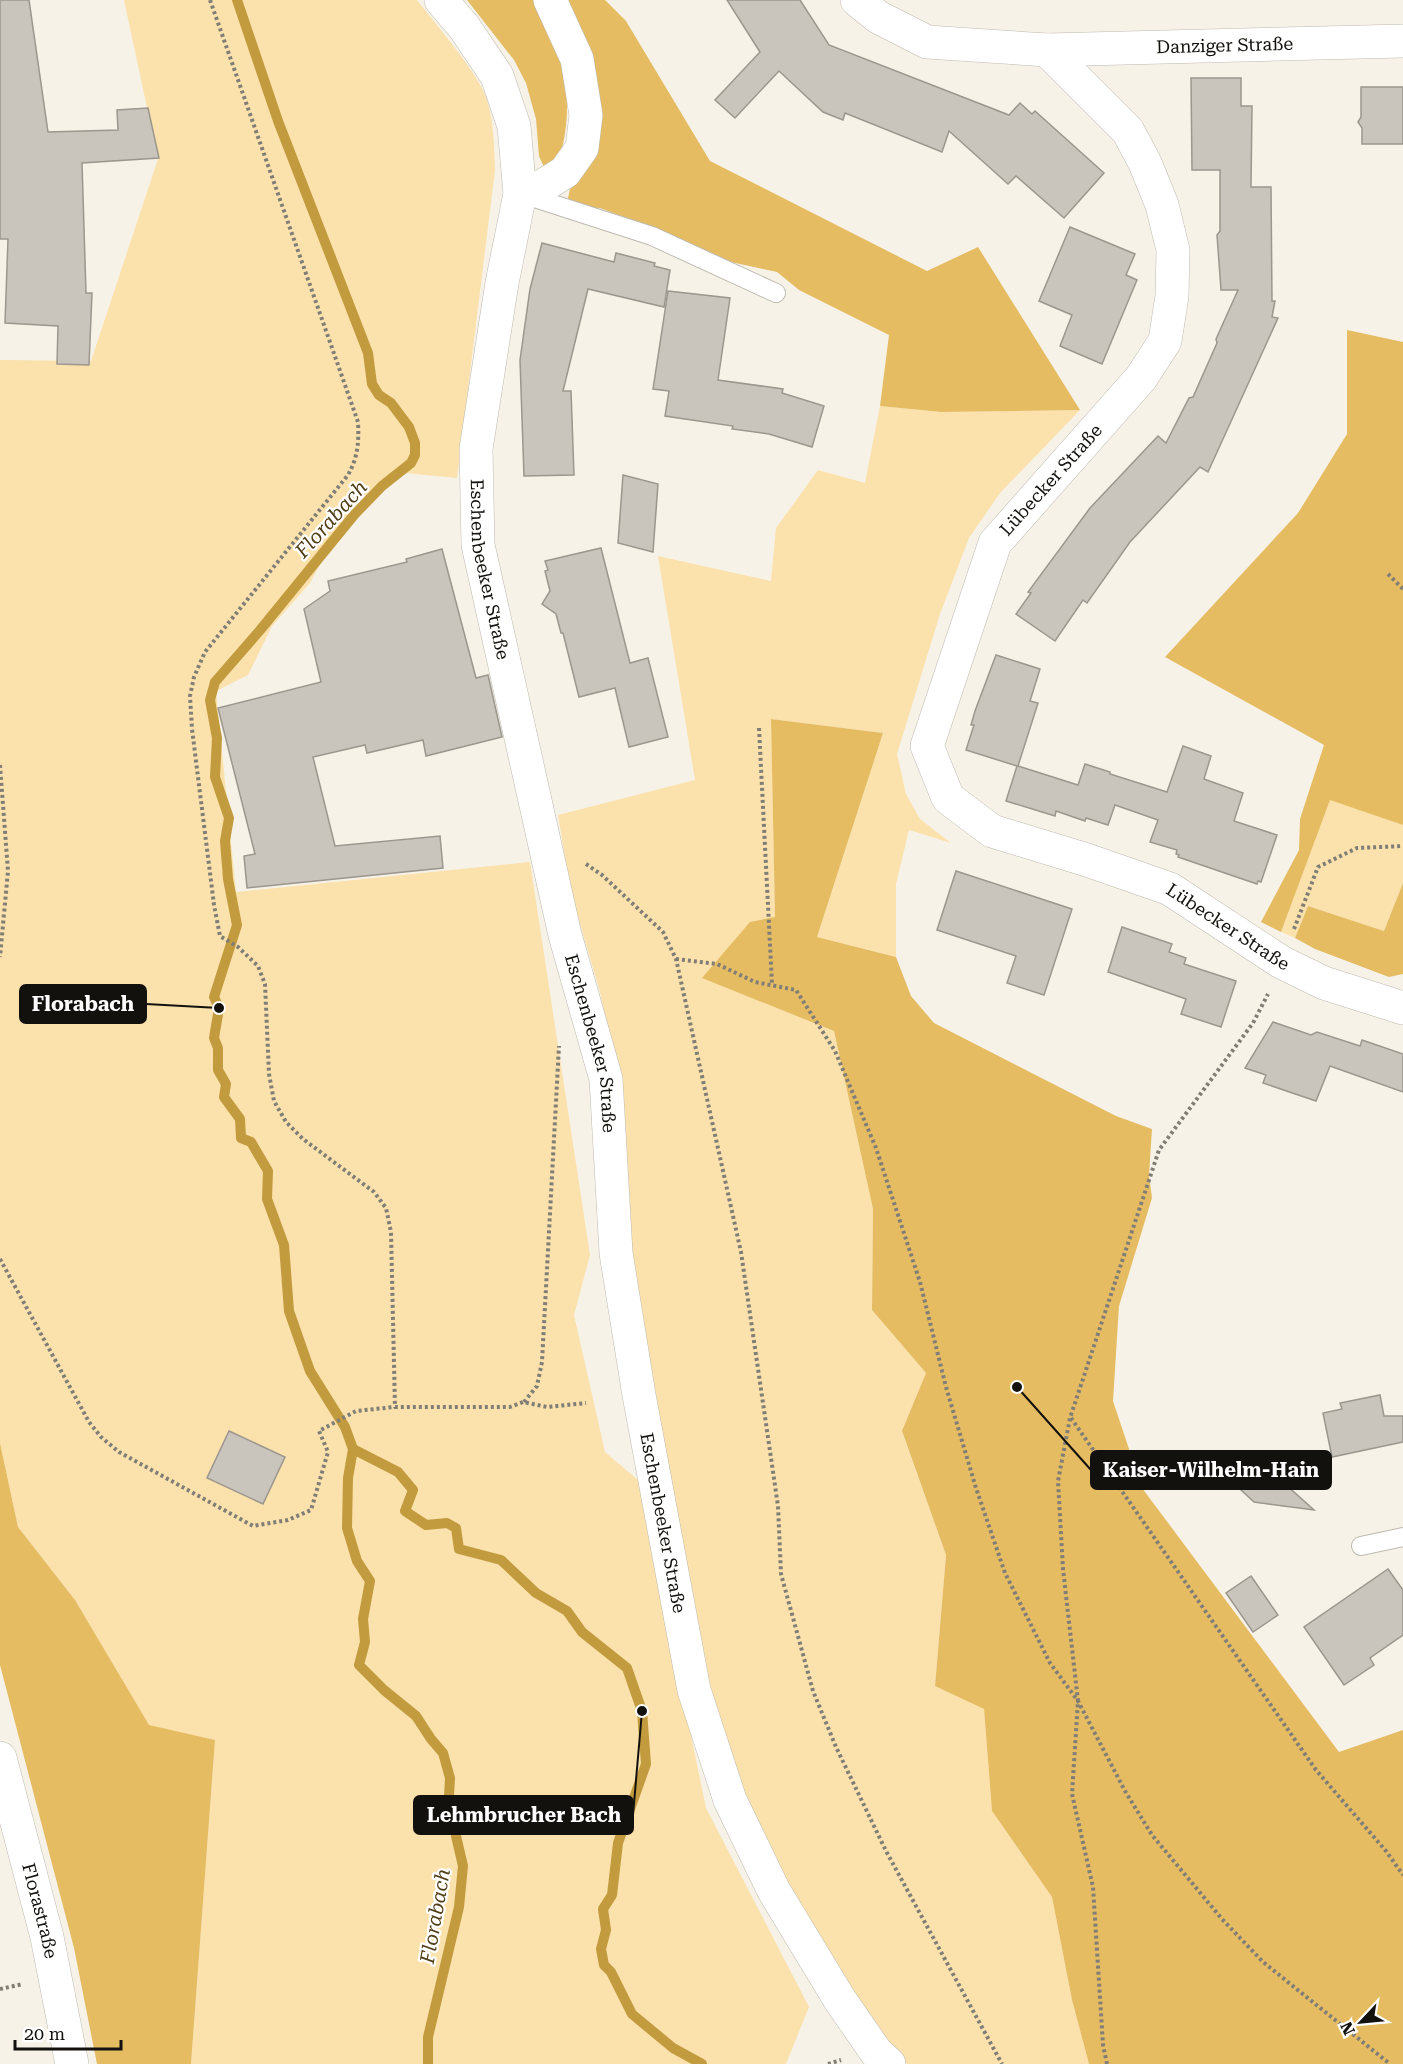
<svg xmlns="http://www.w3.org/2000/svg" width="1403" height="2064" font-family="'Roboto Serif',serif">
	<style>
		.green { fill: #fbe1ab }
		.forest { fill: #e5bc62 }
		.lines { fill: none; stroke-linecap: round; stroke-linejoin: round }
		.stream { stroke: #c39b3f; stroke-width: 10 }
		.building { fill: #cac5bc; stroke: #9b978e; stroke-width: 1.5 }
		.lane-casing { stroke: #bebab0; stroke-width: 20 }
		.street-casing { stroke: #bebab0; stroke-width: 34 }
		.path { stroke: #817e77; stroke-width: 4; stroke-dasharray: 3 3; stroke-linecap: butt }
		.lane { stroke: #fff; stroke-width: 18 }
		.street { stroke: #fff; stroke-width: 33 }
		.labels { text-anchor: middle; stroke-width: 4.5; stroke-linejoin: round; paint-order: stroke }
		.street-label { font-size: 18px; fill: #12110d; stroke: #fff }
		.water-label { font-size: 20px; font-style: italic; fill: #503e18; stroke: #fff }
		.leader { fill: none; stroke: #12110d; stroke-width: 2 }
		.callout-dot { fill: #12110d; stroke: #fff; stroke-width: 2 }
		.callout { fill: #12110d; stroke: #12110d; stroke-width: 2 }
		.callout-label { font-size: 20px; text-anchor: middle; font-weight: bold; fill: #fff }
	</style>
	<rect width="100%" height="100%" fill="#f7f2e8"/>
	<g class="green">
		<path d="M 124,0 L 417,0 C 436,25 478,72 487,100 C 494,123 494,146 495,170 L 457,478 L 405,473 L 354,502 L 310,583 L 272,626 L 248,675 L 216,691 L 236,892 L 530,862 L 590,1255 L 574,1315 L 605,1452 L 638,1480 L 706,1808 L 809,2007 L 786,2064 L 191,2064 L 215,1740 L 149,1726 L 75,1600 L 18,1527 L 0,1443 L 0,360 L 91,361 L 158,159 Z"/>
		<path d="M 880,406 L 941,412 L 1080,410 L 1000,493 L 969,538 L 940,614 L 897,754 L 906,794 L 920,819 L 951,843 L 909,830 L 896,884 L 896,957 L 817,937 L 883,733 L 771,719 L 775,917 L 703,978 L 834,1031 L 873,1209 L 872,1310 L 926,1373 L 902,1432 L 946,1555 L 935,1685 L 984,1709 L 992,1811 L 1052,1897 L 1072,2000 L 1089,2064 L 907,2064 L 838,1977 L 775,1863 L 727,1760 L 699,1668 L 628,1260 L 619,1080 L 600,992 L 571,893 L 558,815 L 695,780 L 658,556 L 771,581 L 776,528 L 818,470 L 865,483 Z"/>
		<path d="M 1330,799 L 1403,825 L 1403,883 L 1384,931 L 1308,906 L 1295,938 L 1281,932 Z"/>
	</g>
	<g class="forest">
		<path d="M 467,0 L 537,0 C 564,55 577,103 558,163 L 550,167 L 543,165 L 539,156 L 536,119 L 526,83 L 514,60 Z"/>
		<path d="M 562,0 L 605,0 L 626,21 L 710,161 L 927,271 L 978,247 L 1080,410 L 941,412 L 880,406 L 889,335 L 799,290 L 777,272 L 731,262 L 664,232 L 600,208 L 573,207 L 568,198 L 570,189 L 588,166 Z"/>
		<path d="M 1347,330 L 1403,342 L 1403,825 L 1330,800 L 1281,932 L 1261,922 L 1299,850 L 1300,819 L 1324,745 L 1165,657 L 1298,513 L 1347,434 Z"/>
		<path d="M 771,719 L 883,733 L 817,937 L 896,957 L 911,996 L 934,1023 L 1116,1116 L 1152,1129 L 1149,1175 L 1152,1198 L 1119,1306 L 1113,1401 L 1142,1488 L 1339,1752 L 1403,1730 L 1403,2064 L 1089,2064 L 1072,2000 L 1052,1897 L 992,1811 L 984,1709 L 935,1686 L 946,1555 L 902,1431 L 926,1373 L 872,1310 L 873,1209 L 834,1031 L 702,978 L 750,922 L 775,917 Z"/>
		<path d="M 1403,883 L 1403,974 L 1389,977 L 1315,949 L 1295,938 L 1308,906 L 1384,931 Z"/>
		<path d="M 0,1443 L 18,1527 L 75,1600 L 149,1725 L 215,1740 L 191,2064 L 97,2064 L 74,1948 L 0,1665 Z"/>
	</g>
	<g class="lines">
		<g class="stream">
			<path d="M 237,0 L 278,121 L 368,353 L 372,384 L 379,395 L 391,403 L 409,427 L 415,443 L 415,455 L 411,463 L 382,486 L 354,515 L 261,629 L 215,682 L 210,700 L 217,738 L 215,777 L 229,818 L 225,841 L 228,879 L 237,925 L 214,997 L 219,1008 L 214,1038 L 218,1048 L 218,1070 L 226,1084 L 224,1097 L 240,1119 L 241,1138 L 251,1142 L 268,1171 L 267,1199 L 284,1245 L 289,1311 L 310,1371 L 345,1427 L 353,1449 L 348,1478 L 347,1528 L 357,1561 L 370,1581 L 363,1619 L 365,1642 L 359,1665 L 384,1690 L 416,1716 L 431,1739 L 443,1753 L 450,1778 L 449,1796 L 456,1815 L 456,1836 L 463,1866 L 459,1907 L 428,2037 L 428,2064"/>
			<path d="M 353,1449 L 398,1472 L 413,1490 L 405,1511 L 426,1525 L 447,1523 L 456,1528 L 459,1549 L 501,1560 L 536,1593 L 567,1611 L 582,1632 L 627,1668 L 642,1711 L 646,1764 L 618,1843 L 612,1895 L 603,1909 L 606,1930 L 601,1949 L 604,1965 L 611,1972 L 632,2014 L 673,2048 L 702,2064"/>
		</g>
	</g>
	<g class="building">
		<path d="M 0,0 L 29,0 L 48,132 L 118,130 L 117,110 L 148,108 L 159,158 L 82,163 L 86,293 L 92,293 L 89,365 L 57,364 L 58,326 L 5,323 L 8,239 L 0,239 Z"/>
		<path d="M 727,0 L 800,0 L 829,45 L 1009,115 L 1020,103 L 1032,114 L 1035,111 L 1104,173 L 1064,218 L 1016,176 L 1008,184 L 949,131 L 942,152 L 845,113 L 843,120 L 823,112 L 779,71 L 735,118 L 715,100 L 760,52 Z"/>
		<path d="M 1191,78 L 1241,78 L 1241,106 L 1252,106 L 1251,187 L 1271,187 L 1272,301 L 1275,301 L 1272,317 L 1278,318 L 1208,472 L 1200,467 L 1130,542 L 1087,603 L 1083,600 L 1055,641 L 1016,614 L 1031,593 L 1028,592 L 1090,508 L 1158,436 L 1166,443 L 1189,398 L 1193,397 L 1217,343 L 1216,339 L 1238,290 L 1221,290 L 1217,235 L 1220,231 L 1220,170 L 1192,170 Z"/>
		<path d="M 1361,87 L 1403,87 L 1403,144 L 1362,144 L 1362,128 L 1358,122 L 1361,117 Z"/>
		<path d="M 1070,227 L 1135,254 L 1126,275 L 1137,280 L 1102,364 L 1060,346 L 1072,315 L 1039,301 Z"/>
		<path d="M 542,243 L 614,262 L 616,253 L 655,263 L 654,266 L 670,270 L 664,307 L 588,289 L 563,391 L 571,391 L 574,475 L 524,476 L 520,360 L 530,289 Z"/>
		<path d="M 668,291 L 730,298 L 718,380 L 783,389 L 782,393 L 824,406 L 812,447 L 769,434 L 732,429 L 733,426 L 665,416 L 669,391 L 653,389 Z"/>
		<path d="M 623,475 L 658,484 L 653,552 L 618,543 Z"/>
		<path d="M 601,548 L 630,663 L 648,658 L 668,737 L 629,747 L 615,688 L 579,697 L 563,633 L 561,633 L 556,614 L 542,604 L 550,591 L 545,571 L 548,570 L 545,561 Z"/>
		<path d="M 442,549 L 476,678 L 488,675 L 502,737 L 426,756 L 423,740 L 367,753 L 365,745 L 313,757 L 335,846 L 440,836 L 443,868 L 247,888 L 244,856 L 255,854 L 218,708 L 321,682 L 304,609 L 330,591 L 328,581 L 407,562 L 406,559 Z"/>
		<path d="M 996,655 L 1040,669 L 1030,701 L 1038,703 L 1018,766 L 1078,785 L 1085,764 L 1110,772 L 1110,774 L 1167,792 L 1183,746 L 1211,756 L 1204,779 L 1243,793 L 1234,821 L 1277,835 L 1261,882 L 1258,881 L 1257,884 L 1178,857 L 1179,855 L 1176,854 L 1177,850 L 1150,842 L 1158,820 L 1115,805 L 1108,825 L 1086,818 L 1085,821 L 1056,811 L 1055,816 L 1006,801 L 1017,766 L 966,750 L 974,725 L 971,725 L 975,711 Z"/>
		<path d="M 956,871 L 1072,909 L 1044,995 L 1007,983 L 1016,956 L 937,930 Z"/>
		<path d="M 1122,927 L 1172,944 L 1169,952 L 1186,958 L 1184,964 L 1236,981 L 1221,1027 L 1181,1014 L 1186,999 L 1108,972 Z"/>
		<path d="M 1273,1022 L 1311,1035 L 1317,1032 L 1360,1046 L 1362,1040 L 1403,1054 L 1403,1092 L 1330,1066 L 1316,1101 L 1263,1083 L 1266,1075 L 1245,1068 Z"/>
		<path d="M 1380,1395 L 1384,1416 L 1403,1416 L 1403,1442 L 1332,1457 L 1323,1413 L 1342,1409 L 1340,1403 Z"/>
		<path d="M 229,1431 L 285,1457 L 263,1504 L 207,1478 Z"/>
		<path d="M 1200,1452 L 1256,1458 L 1314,1510 L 1254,1502 Z"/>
		<path d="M 1388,1569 L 1403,1590 L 1403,1635 L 1370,1658 L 1374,1665 L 1344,1685 L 1304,1627 Z"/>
		<path d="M 1251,1576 L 1278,1615 L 1253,1632 L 1226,1593 Z"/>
	</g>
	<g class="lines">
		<defs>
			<g id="lane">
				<path d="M 522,194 L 652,236 L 776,293"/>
				<path d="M 1361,1546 L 1403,1537"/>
			</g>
			<g id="street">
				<path id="s1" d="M 441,0 L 464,27 L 497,76 L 514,126 L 520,194 L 502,283 L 476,449 L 478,545 L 565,935 L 606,1079 L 616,1253 L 639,1395 L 694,1690 L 730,1800 L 774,1891 L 840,2000 L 876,2052 L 889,2064"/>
				<path id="s2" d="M 857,0 L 878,17 L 927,42 L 1047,50 L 1403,41"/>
				<path id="s3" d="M 1047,50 L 1128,131 L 1145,163 L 1162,205 L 1173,250 L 1172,296 L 1165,341 L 1141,378 L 995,543 L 927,746 L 948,798 L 992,831 L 1087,860 L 1170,889 L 1281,962 L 1324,983 L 1403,1008"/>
				<path d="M 520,194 L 544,185 L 565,172 L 582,148 L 586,115 L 577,59 L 550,0"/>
				<path id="s4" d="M 0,1758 L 47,1937 L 72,2064"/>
			</g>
		</defs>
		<use href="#lane" class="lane-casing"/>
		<use href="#street" class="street-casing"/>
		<g class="path">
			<path d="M 210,0 L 358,422 C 359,442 358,457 348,475 L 205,652 L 194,677 L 190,696 L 192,729 L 214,905 L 220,936 L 238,947 L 258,966 L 265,984 L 269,1074 L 274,1101 L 286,1122 L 303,1139 L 374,1192 L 386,1208 L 391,1232 L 395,1407 L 510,1407 L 523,1402 L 547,1407 L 586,1403"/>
			<path d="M 1388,574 L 1403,589"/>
			<path d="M 759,728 L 772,984"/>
			<path d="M 0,765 L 8,871 L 0,957"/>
			<path d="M 586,864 L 602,875 L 663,932 L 676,959 L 741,1252 L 778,1506 L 781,1574 L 813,1691 L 836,1747 L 886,1851 L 1002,2064"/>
			<path d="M 1294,929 L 1318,867 L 1357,848 L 1403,846"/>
			<path d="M 676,959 L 717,964 L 755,982 L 796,990 L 835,1051 L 876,1148 L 920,1282 L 946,1387 L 976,1488 L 1005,1573 L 1050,1663 L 1078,1701 L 1125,1791 L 1152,1835 L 1222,1919 L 1263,1962 L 1390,2064"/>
			<path d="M 0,1259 L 89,1422 L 101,1437 L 119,1452 L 253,1526 L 288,1520 L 311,1510 L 328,1452 L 319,1431 L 356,1411 L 394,1407"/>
			<path d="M 524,1402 L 537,1386 L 542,1362 L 559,1046"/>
			<path d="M 1071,1418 L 1316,1770 L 1386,1851 L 1403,1875"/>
			<path d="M 0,1989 L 23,1984"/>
			<path d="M 828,2064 L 841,2060"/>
			<path d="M 1107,2064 L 1103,2045 L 1093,1887 L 1072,1794 L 1078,1701 L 1063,1569 L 1058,1481 L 1070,1418 L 1159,1150 L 1253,1023 L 1268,994"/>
		</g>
		<use href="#lane" class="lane"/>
		<use href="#street" class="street"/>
	</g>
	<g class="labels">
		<g class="street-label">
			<text dy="6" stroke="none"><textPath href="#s2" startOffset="380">Danziger Straße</textPath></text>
			<text transform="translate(1051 480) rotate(-48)" y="6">Lübecker Straße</text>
			<text dy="6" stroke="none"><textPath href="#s1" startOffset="596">Eschenbeeker Straße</textPath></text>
			<text dy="6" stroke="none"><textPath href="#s3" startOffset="1180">Lübecker Straße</textPath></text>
			<text dy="6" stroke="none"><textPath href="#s1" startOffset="1082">Eschenbeeker Straße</textPath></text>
			<text dy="6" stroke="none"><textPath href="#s1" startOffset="1568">Eschenbeeker Straße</textPath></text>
			<text dy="6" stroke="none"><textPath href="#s4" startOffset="158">Florastraße</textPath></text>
		</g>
		<g class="water-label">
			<text transform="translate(331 519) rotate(-48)" y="7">Florabach</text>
			<text transform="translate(435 1916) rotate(-80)" y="7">Florabach</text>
		</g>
	</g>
	<path class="leader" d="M219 1008L146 1004M1017 1387L1091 1470M642 1711L633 1815"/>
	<g class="callout-dot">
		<circle cx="219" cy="1008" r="6"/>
		<circle cx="1017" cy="1387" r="6"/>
		<circle cx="642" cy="1711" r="6"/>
	</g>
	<g class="callout">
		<rect x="20" y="985" width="126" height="38" rx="6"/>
		<rect x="1091" y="1451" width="240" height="38" rx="6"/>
		<rect x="414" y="1796" width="219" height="38" rx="6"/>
	</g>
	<g class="callout-label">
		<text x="83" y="1011">Florabach</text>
		<text x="1211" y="1477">Kaiser-Wilhelm-Hain</text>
		<text x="524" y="1822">Lehmbrucher Bach</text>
	</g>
	<g transform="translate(1361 2022) rotate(244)" stroke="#ffffff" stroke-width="4.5" paint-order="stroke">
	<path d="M0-4.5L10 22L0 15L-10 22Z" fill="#12110d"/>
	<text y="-9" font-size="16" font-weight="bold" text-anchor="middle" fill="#12110d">N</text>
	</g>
	<path d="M15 2040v9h106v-9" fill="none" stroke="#12110d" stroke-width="3"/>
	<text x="24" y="2040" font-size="18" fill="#12110d" stroke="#ffffff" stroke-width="4.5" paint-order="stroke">20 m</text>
</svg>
